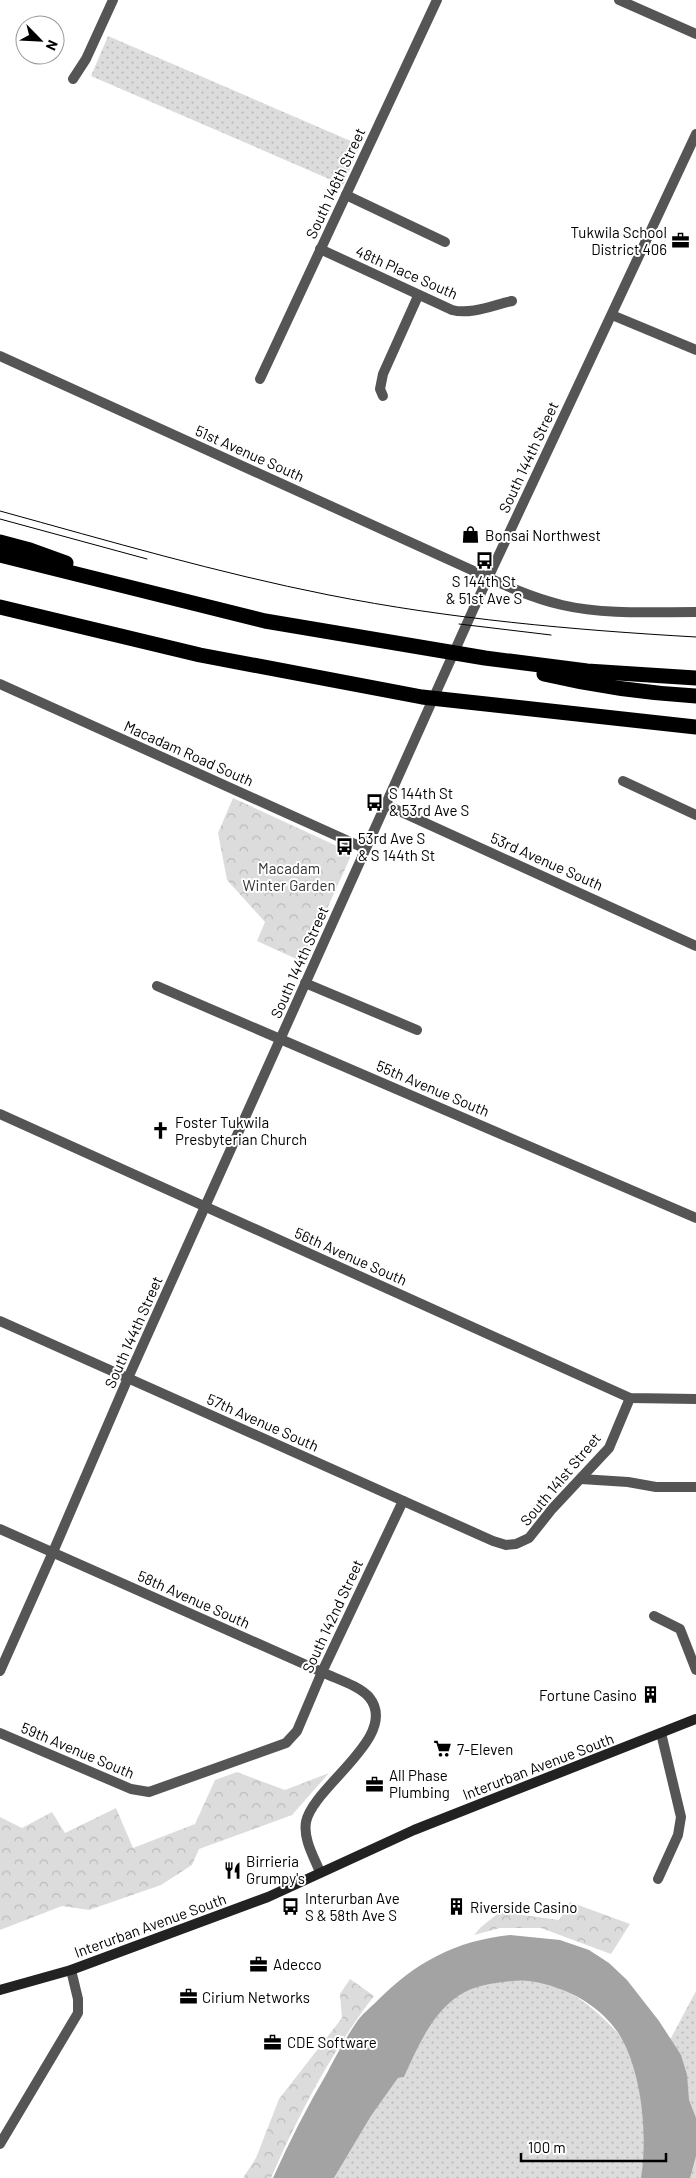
<svg xmlns="http://www.w3.org/2000/svg" width="696" height="2178" viewBox="0 0 696 2178" font-family="Barlow,sans-serif">
<style>
.grass{fill:url(#grass-dots)}
.forest{fill:url(#forest-crowns)}
.water{fill:#a3a3a3}
.lines{fill:none;stroke-linecap:round;stroke-linejoin:round}
.minor{stroke:#555;stroke-width:10}
.tertiary{stroke:#555;stroke-width:10}
.secondary{stroke:#222;stroke-width:10}
.motorway{stroke:#000;stroke-width:15}
.tram{stroke:#000;stroke-width:1}
.labels{text-anchor:middle;dominant-baseline:central;stroke-width:4;stroke-linejoin:round;paint-order:stroke}
.street-label{font-size:15px;fill:#000;stroke:#fff}
.poi-label{font-size:15px;fill:#000;stroke:#fff;text-anchor:start}
.park-label{font-size:15px;fill:#333;stroke:#fff}
</style>
<defs>
<pattern id="grass-dots" width="8" height="8" patternUnits="userSpaceOnUse" patternTransform="scale(1.25)"><rect width="8" height="8" fill="#dcdcdc"/><path d="M2 2h.1M6 6h.1" fill="none" stroke="#bbb" stroke-width="1.8" stroke-linecap="round"/></pattern>
<pattern id="forest-crowns" width="20" height="18" patternUnits="userSpaceOnUse" patternTransform="scale(1.25)"><rect width="20" height="18" fill="#dcdcdc"/><path d="M2 6a3 3 0 1 1 6 0M12 15a3 3 0 1 1 6 0" fill="none" stroke="#bbb"/></pattern>
</defs>
<rect width="100%" height="100%" fill="#fff"/>
<!-- grass -->
<g class="grass">
<polygon points="108,36 360,145 343,185 91,76"/>
<path d="M518,1980C560,1978 592,2005 619,2034L671,2038L696,1991V2178H334L371,2116L398,2078L404,2077C419,2045 435,2002 472,1988C486,1983 503,1982 518,1980Z"/>
</g>
<!-- forest -->
<g class="forest">
<polygon points="233,798 350,852 350,858 303,962 257,941 265,922 227,880 218,833"/>
<polygon points="237,1772 285,1790 329,1773 292,1815 199,1849 192,1865 161,1885 89,1910 62,1906 0,1930 0,1817 22,1828 52,1812 65,1833 116,1808 133,1848 195,1824 215,1780"/>
<polygon points="570,1902 630,1924 611,1954 541,1928 500,1928 474,1935 481,1927 500,1912 559,1920"/>
<path d="M350,1979L374,1996C331,2052 299,2114 271,2178H243L256,2158L279,2099L342,2018L340,1994Z"/>
</g>
<!-- water -->
<path class="water" d="M510,1935L560,1940L589,1950L609,1963L627,1980L659,2021L681,2055L687,2075L689,2100L696,2118V2156L690,2178H641C648,2136 642,2071 619,2034C606,2014 583,1997 560,1989C544,1983 529,1979 512,1981C493,1983 474,1985 458,1996C430,2016 418,2047 404,2077L398,2078L371,2116L334,2178H273C289,2142 307,2107 327,2073C336,2056 345,2039 356,2023C361,2015 370,2008 377,2001C416,1962 455,1941 510,1935Z"/>
<g class="lines">
<!-- minor -->
<g class="minor">
<polyline points="619,0 696,34"/>
<polyline points="73,79 86,59 113,0"/>
<polyline points="346,195 445,242"/>
<path d="M320,249L452,310C471,315 493,305 512,301"/>
<polyline points="612,315 696,350"/>
<polyline points="260,379 437,0"/>
<polyline points="383,396 380,389 383,374 418,296"/>
<polyline points="623,781 696,815"/>
<polyline points="386,805 696,946"/>
<polyline points="305,983 417,1030"/>
<polyline points="157,986 696,1218"/>
<polyline points="0,1114 630,1398 696,1399"/>
<polyline points="0,1321 493,1541 506,1545 516,1544 529,1538 552,1509 609,1448 630,1398"/>
<polyline points="581,1479 628,1482 656,1487 696,1487"/>
<polyline points="654,1616 680,1629 696,1670"/>
<polyline points="0,1671 53,1552"/>
<polyline points="0,1733 131,1789 149,1792 286,1743 297,1731 322,1672 403,1501"/>
<polyline points="658,1879 678,1835 681,1817 661,1733"/>
<polyline points="0,2144 78,2013 78,1999 71,1970"/>
</g>
<!-- tertiary -->
<g class="tertiary">
<path d="M0,356L476,572C504,585 532,598 562,605C605,615 652,612 696,612"/>
<polyline points="0,684 366,849"/>
<path d="M0,1529L322,1672C336,1679 358,1685 369,1697C401,1736 313,1786 306,1822C303,1839 314,1857 320,1872"/>
<polyline points="53,1552 128,1378 473,610 696,134"/>
</g>
<!-- secondary -->
<polyline class="secondary" points="0,1990 71,1970 268,1897 414,1830 696,1719"/>
<!-- motorway -->
<g class="motorway">
<polyline points="0,542 30,550 66,563"/>
<polyline points="0,555 265,621 485,658 587,671 696,678"/>
<polyline points="0,607 200,655 422,697 696,727"/>
<path d="M544,674C595,686 644,693 696,696"/>
</g>
<!-- tram -->
<g class="tram">
<path d="M0,511C109,541 218,573 329,595C450,619 573,630 696,637"/>
<polyline points="0,519 147,559"/>
<polyline points="459,624 551,635"/>
</g>
</g>
<!-- icons -->
<defs>
<symbol id="office-bare" viewBox="-9 -9 18 18"><path d="M-6-3h4V-5.5h4V-3h4V5H-6ZM-1-4.5V-3h2v-1.5ZM-6 0V1H6V0Z" fill="#000" stroke="#fff" stroke-width="2.5" paint-order="stroke"/></symbol>
<symbol id="shop-bare" viewBox="-9 -9 18 18"><path d="M-5-2.5h2.3a2.7 3.5 0 0 1 5.4 0H5L5.5 6h-11ZM-1.5-2.5h3a1.5 2.3 0 0 0-3 0Z" fill="#000" stroke="#fff" stroke-width="2.5" paint-order="stroke"/></symbol>
<symbol id="bus-bare" viewBox="-9 -9 18 18"><path d="M-5-6H5V4H4V6H2V4H-2V6H-4V4H-5ZM-3.5-4V0h7V-4ZM-3.5 1.2v1.5H-2V1.2ZM2 1.2v1.5H3.5V1.2Z" fill="#000" stroke="#fff" stroke-width="2.5" paint-order="stroke"/></symbol>
<symbol id="church-bare" viewBox="-9 -9 18 18"><path d="M-1.2-6h2.4v3.5h3.3v2.4h-3.3V6h-2.4V-.1h-3.3v-2.4h3.3Z" fill="#000" stroke="#fff" stroke-width="2.5" paint-order="stroke"/></symbol>
<symbol id="building-bare" viewBox="-9 -9 18 18"><path d="M-4-6H4V6H1V3H-1V6H-4ZM-2.5-4.3h1.7v1.8h-1.7ZM.8-4.3h1.7v1.8H.8ZM-2.5-1h1.7V.8h-1.7ZM.8-1h1.7V.8H.8Z" fill="#000" stroke="#fff" stroke-width="2.5" paint-order="stroke"/></symbol>
<symbol id="supermarket-bare" viewBox="-9 -9 18 18"><path d="M-6-5.5h2.5l.6 2H6L4.5 2H-2.5L-4.4-4H-6ZM-1.5 3.2a1.3 1.3 0 1 0 .1 0ZM3 3.2a1.3 1.3 0 1 0 .1 0Z" fill="#000" stroke="#fff" stroke-width="2.5" paint-order="stroke"/></symbol>
<symbol id="restaurant-bare" viewBox="-9 -9 18 18"><path d="M-5-6h1v4h1v-4h1v4h1v-4h1v5L-1.5 .5V6h-2V.5L-5-1ZM5-6V6H3V1.5H1.5Q1.5-4 5-6Z" fill="#000" stroke="#fff" stroke-width="2.5" paint-order="stroke"/></symbol>
</defs>
<g fill-rule="evenodd">
<use href="#office-bare" x="668" y="228" width="25" height="25"/>
<use href="#shop-bare" x="458" y="522" width="25" height="25"/>
<use href="#bus-bare" x="472" y="548" width="25" height="25"/>
<use href="#bus-bare" x="362" y="790" width="25" height="25"/>
<use href="#bus-bare" x="332" y="834" width="25" height="25"/>
<use href="#church-bare" x="148" y="1118" width="25" height="25"/>
<use href="#building-bare" x="638" y="1682" width="25" height="25"/>
<use href="#supermarket-bare" x="430" y="1736" width="25" height="25"/>
<use href="#office-bare" x="362" y="1772" width="25" height="25"/>
<use href="#restaurant-bare" x="220" y="1858" width="25" height="25"/>
<use href="#bus-bare" x="278" y="1894" width="25" height="25"/>
<use href="#building-bare" x="444" y="1894" width="25" height="25"/>
<use href="#office-bare" x="246" y="1952" width="25" height="25"/>
<use href="#office-bare" x="176" y="1984" width="25" height="25"/>
<use href="#office-bare" x="260" y="2030" width="25" height="25"/>
</g>
<g class="labels">
<!-- street labels -->
<g class="street-label">
<text transform="translate(335 183) rotate(-65)">South 146th Street</text>
<text transform="translate(407 272) rotate(24)">48th Place South</text>
<text transform="translate(250 453) rotate(24)">51st Avenue South</text>
<text transform="translate(528 457) rotate(-65)">South 144th Street</text>
<text transform="translate(189 753) rotate(24)">Macadam Road South</text>
<text transform="translate(547 861) rotate(24)">53rd Avenue South</text>
<text transform="translate(299 962) rotate(-66)">South 144th Street</text>
<text transform="translate(433 1088) rotate(23)">55th Avenue South</text>
<text transform="translate(351 1256) rotate(24)">56th Avenue South</text>
<text transform="translate(133 1332) rotate(-66)">South 144th Street</text>
<text transform="translate(263 1422) rotate(24)">57th Avenue South</text>
<text transform="translate(560 1479) rotate(-50)">South 141st Street</text>
<text transform="translate(194 1599) rotate(24)">58th Avenue South</text>
<text transform="translate(332 1616) rotate(-65)">South 142nd Street</text>
<text transform="translate(78 1750) rotate(23)">59th Avenue South</text>
<text transform="translate(538 1766) rotate(-21)">Interurban Avenue South</text>
<text transform="translate(150 1925) rotate(-20)">Interurban Avenue South</text>
</g>
<!-- poi labels -->
<g class="poi-label">
<text x="667" y="232" text-anchor="end">Tukwila School<tspan x="667" dy="17">District 406</tspan></text>
<text x="485" y="535">Bonsai Northwest</text>
<text x="484" y="581" text-anchor="middle">S 144th St<tspan x="484" dy="17">&amp; 51st Ave S</tspan></text>
<text x="389" y="793">S 144th St<tspan x="389" dy="17">&amp; 53rd Ave S</tspan></text>
<text x="358" y="838">53rd Ave S<tspan x="358" dy="17">&amp; S 144th St</tspan></text>
<text x="175" y="1122">Foster Tukwila<tspan x="175" dy="17">Presbyterian Church</tspan></text>
<text x="637" y="1695" text-anchor="end">Fortune Casino</text>
<text x="457" y="1749">7-Eleven</text>
<text x="389" y="1775">All Phase<tspan x="389" dy="17">Plumbing</tspan></text>
<text x="246" y="1861">Birrieria<tspan x="246" dy="17">Grumpy's</tspan></text>
<text x="305" y="1898">Interurban Ave<tspan x="305" dy="17">S &amp; 58th Ave S</tspan></text>
<text x="470" y="1907">Riverside Casino</text>
<text x="273" y="1964">Adecco</text>
<text x="202" y="1997">Cirium Networks</text>
<text x="287" y="2042">CDE Software</text>
</g>
<!-- park labels -->
<g class="park-label">
<text x="289" y="868">Macadam<tspan x="289" dy="17">Winter Garden</tspan></text>
</g>
</g>
<!-- north arrow -->
<g transform="translate(40 40) rotate(114)"><circle r="24" fill="#ffffff" stroke="#999999"/>
<path d="M0-4L9 19L0 12L-9 19Z" fill="#000000"/>
<text y="-8" font-size="14" font-weight="bold" text-anchor="middle" fill="#000000">N</text>
</g>
<!-- scale -->
<path d="M521 2153v8h145v-8" fill="none" stroke="#000000" stroke-width="2.5"/>
<text x="528" y="2153" font-size="15" fill="#000000" stroke="#ffffff" stroke-width="4" paint-order="stroke">100 m</text>
</svg>
